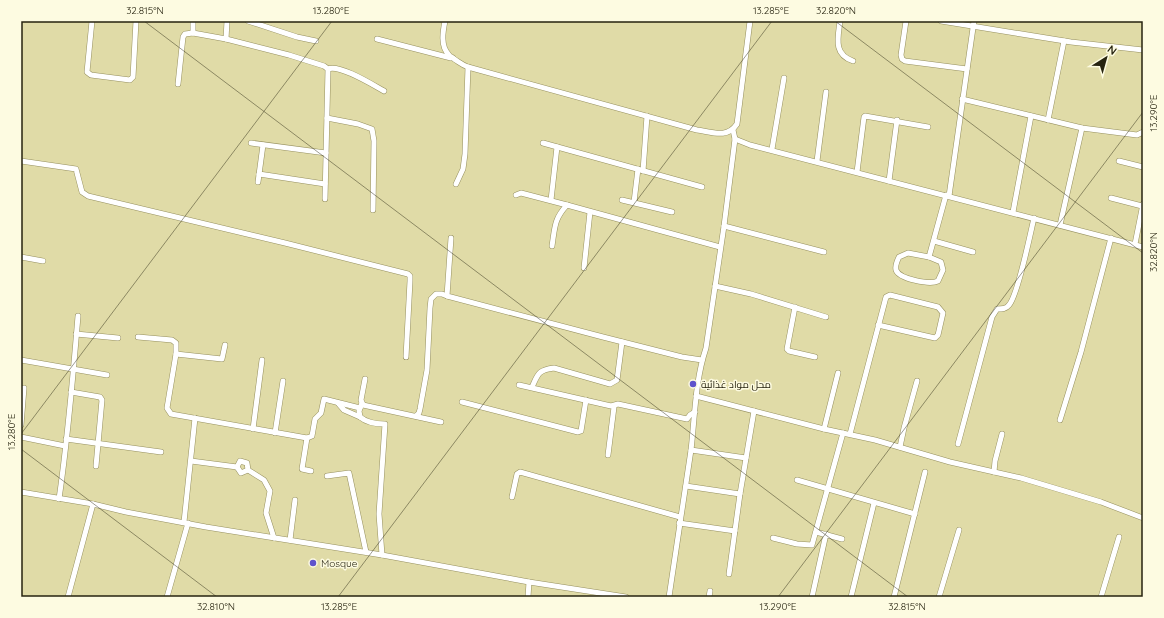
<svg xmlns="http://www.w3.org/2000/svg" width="1164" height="618" viewBox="0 0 1164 618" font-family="Quicksand,Cairo,sans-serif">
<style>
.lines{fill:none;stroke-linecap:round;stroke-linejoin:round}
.minor-casing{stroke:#96905f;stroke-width:6}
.minor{stroke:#fff;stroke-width:5}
.ticks{fill:none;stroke:#26230f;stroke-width:1;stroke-opacity:0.45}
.poi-dot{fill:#5f53cc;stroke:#fdfbe1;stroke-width:1.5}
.labels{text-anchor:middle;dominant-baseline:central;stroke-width:3;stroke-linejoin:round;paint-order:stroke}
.poi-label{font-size:10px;fill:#26230f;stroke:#fdfbe1;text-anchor:start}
.neatline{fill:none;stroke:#26230f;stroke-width:1.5}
.ticks-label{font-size:10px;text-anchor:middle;fill:#26230f}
</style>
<rect width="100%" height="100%" fill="#e0dba7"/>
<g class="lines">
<defs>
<g id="minor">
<polyline points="92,21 87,72 91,75 130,80 133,77 136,21"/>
<polyline points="193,21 193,33"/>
<polyline points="248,21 297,37 316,41"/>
<path d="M445,21C443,31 440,46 449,55C450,57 453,57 454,59C459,62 462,65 468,67L697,130C712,132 727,139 737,124L750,21"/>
<path d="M840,21C838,38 833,54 853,61"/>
<polyline points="906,21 901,55 902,59 905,61 967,69"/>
<polyline points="941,21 1071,42 1143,50"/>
<polyline points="226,39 289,55 324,66 328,69 325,199"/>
<polyline points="377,39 451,58"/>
<path d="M328,69C340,64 373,85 384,91"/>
<polyline points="178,84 183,37 185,34 193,33 226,39 227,21"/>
<polyline points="962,99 1082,128 1137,135 1143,132"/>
<polyline points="327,118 358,124 372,129 374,141 373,210"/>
<polyline points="1048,120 1064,41"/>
<polyline points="735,139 750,145 1143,247"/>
<polyline points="251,143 326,153"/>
<polyline points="543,143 702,187"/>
<polyline points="772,149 784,78"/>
<polyline points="21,161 76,169 82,192 88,196 285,243 408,274 410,276 410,281 406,357"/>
<polyline points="817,161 826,92"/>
<polyline points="1119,161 1143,167"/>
<polyline points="643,171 647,116"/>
<polyline points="857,172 864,117 865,116 928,127"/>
<polyline points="259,174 325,184"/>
<polyline points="889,181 897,120"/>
<polyline points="258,182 263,145"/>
<polyline points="456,184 463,169 465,154 468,67"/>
<polyline points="516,195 521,193 567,205"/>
<polyline points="949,196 974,21"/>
<polyline points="1111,198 1142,206"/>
<polyline points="551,200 557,147"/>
<polyline points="622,200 672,212"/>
<polyline points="634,202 638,169"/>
<polyline points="1013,212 1031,116"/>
<polyline points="1060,225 1082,128"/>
<polyline points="724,226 824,252"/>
<polyline points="451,238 447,296 603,337 682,357 702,360"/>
<polyline points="934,241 973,252"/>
<polyline points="1135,244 1143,204"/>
<path d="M552,246C555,227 554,219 567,205L720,247"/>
<path d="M908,253L929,257L941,262L943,270L938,281C930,285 899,279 896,270C895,266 897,261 899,257Z"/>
<polyline points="21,257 43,261"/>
<polyline points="929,257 946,195"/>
<polyline points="584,268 590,212"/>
<polyline points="715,286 751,294 826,317"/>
<polyline points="795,307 787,349 789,351 815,357"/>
<polyline points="76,334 118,338"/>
<polyline points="138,337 172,340 176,343 176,354 167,408 171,414 307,438 312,436 315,419 321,413 324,399 360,408"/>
<polyline points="176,354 222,359 225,345"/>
<polyline points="21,360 107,375"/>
<polyline points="365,379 361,400 363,405 441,422"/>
<polyline points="519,385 611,406 618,404 687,419 690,415 695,412"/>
<path d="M532,387C538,374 538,370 554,368L610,384L617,380L622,342"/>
<polyline points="71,392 100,397 102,400 96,466"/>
<polyline points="696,396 824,429 875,440 950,462 1021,478 1101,502 1143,518"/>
<polyline points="462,402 578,432 581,431 586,400"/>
<polyline points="338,403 344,410 360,417"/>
<path d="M362,403L359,411L360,417C367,423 375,424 385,424L379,514L382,555"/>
<polyline points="416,416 419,413 420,409 427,370 430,308 431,299 436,294 442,294 447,296"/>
<polyline points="1060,420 1081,352 1111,238"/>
<polyline points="21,425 24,388"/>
<polyline points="253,429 262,360"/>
<polyline points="824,429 838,373"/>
<polyline points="275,433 283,381"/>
<polyline points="850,434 886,297 890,295 938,307 943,313 938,335 935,338 878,325"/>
<polyline points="21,437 65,446"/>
<polyline points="307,438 302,469 311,471"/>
<polyline points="66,439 161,452"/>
<path d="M958,444L992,317L997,309C1002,309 1006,309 1009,305C1018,295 1030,235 1034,218"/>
<polyline points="900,447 904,428 917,381"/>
<polyline points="691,450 746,458"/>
<polyline points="608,455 614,407"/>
<polyline points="191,461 237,467"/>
<polygon points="240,461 247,463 248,470 241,473 237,467"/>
<polyline points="248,470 264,480 270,491 266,513 274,538"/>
<polyline points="994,472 995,461 1002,434"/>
<polyline points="327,476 349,473 366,552"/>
<polyline points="797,480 915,514"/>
<polyline points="686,486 740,494"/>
<polyline points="21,492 93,504 126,512 206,527 382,555 529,582 626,597"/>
<polyline points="512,497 517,474 520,472 680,517"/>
<path d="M59,499C68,438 73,377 78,316"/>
<polyline points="184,522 195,418"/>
<polyline points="679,523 735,531"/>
<polyline points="816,532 842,539"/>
<polyline points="773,538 797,544 812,545 843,433"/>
<polyline points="290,540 295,500"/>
<polyline points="729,574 740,494 754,411"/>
<polyline points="68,597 93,504"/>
<polyline points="167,597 188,523"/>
<polyline points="528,597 529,582"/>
<path d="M669,597C676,548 684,499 691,450C695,416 695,381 706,348L724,226L735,139L733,130"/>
<polyline points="709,597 710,591"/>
<polyline points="812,597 826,534"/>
<polyline points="851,597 874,503"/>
<polyline points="894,597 925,472"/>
<polyline points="939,597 959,530"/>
<polyline points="1101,597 1119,537"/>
</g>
</defs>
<!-- minor casing -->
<use href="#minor" class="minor-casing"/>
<!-- minor -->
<use href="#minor" class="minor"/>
</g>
<!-- ticks -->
<path class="ticks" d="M144,21L908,597M835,21L1143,253M21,434L332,21M21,449L217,597M338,597L772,21M778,597L1143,112"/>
<!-- markers -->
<g class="poi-dot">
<circle cx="693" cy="384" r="4"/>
<circle cx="313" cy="563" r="4"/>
</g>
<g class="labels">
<!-- poi labels -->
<g class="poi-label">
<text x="701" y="384">محل مواد غذائية</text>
<text x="321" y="563">Mosque</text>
</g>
</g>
<!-- border -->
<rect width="1164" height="618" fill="none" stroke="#fdfbe1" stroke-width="44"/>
<!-- north arrow -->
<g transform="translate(1106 58) rotate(37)" stroke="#fdfbe1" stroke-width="3" paint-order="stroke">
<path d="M0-3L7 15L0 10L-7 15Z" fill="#26230f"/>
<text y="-6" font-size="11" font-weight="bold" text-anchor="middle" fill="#26230f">N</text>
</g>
<rect x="22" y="22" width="1120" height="574" class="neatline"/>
<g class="ticks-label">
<text x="145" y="14">32.815°N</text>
<text x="331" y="14">13.280°E</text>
<text x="771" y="14">13.285°E</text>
<text x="836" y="14">32.820°N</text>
<text transform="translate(1153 113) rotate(-90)" y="4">13.290°E</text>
<text transform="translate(1153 252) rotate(-90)" y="4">32.820°N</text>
<text transform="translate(11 432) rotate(-90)" y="4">13.280°E</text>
<text x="216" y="610">32.810°N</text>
<text x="339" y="610">13.285°E</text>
<text x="778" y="610">13.290°E</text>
<text x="907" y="610">32.815°N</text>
</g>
</svg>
